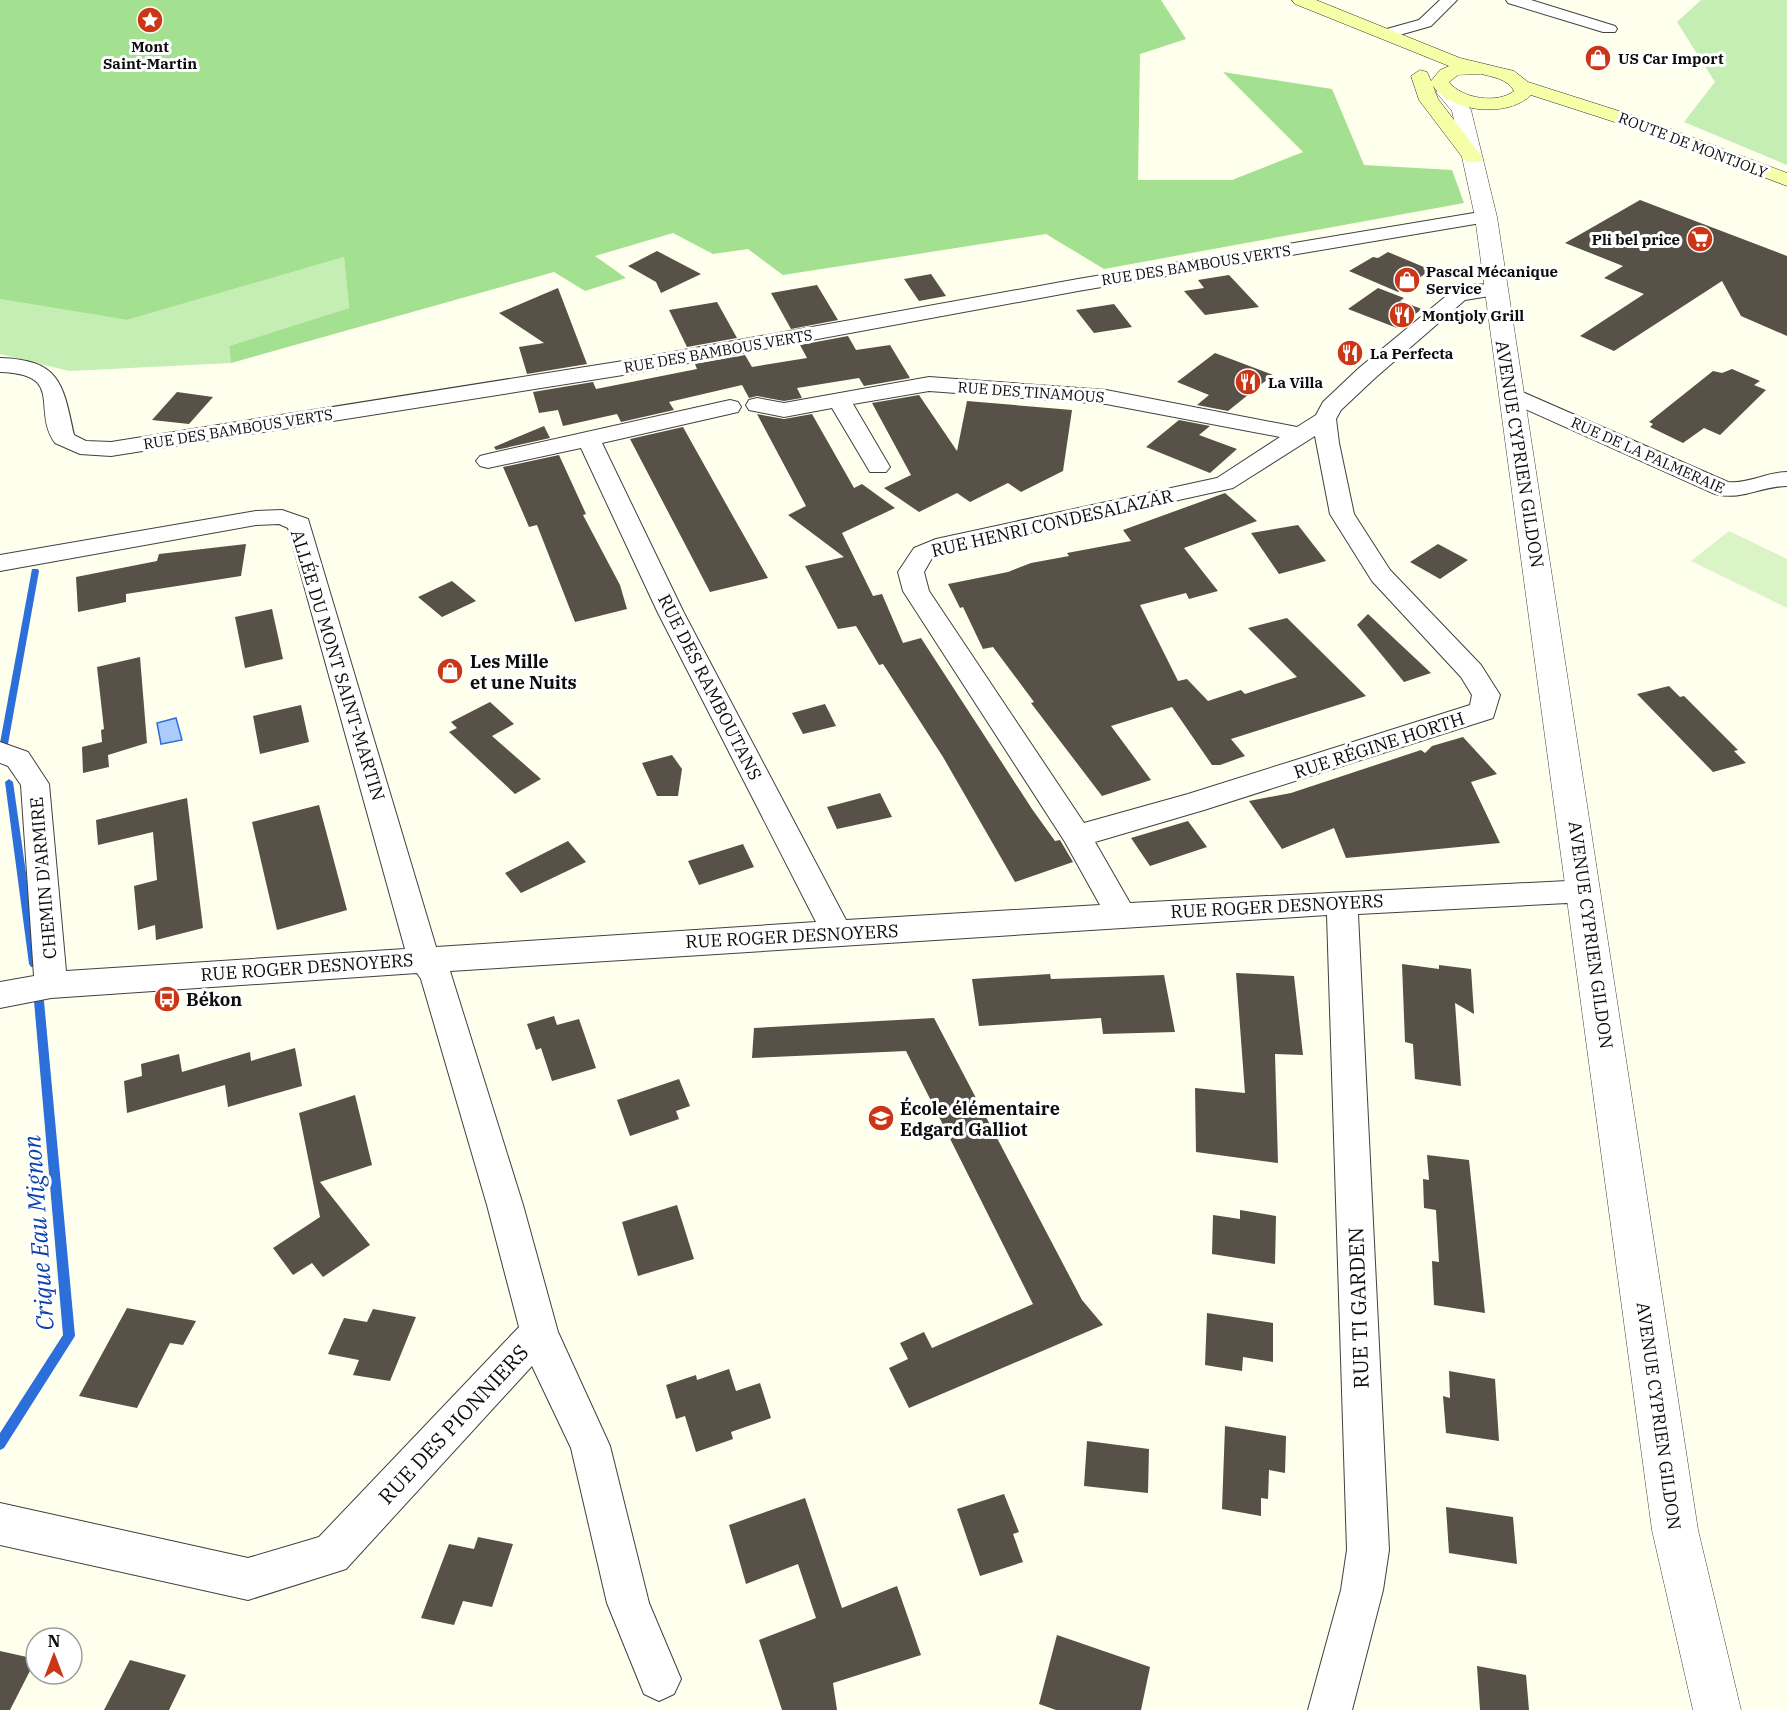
<svg xmlns="http://www.w3.org/2000/svg" width="1787" height="1710" viewBox="0 0 1787 1710" font-family="'IBM Plex Serif',serif">
<style>
.green{fill:#c4eeb3}
.forest{fill:#a3e090}
.pitch{fill:#daf4c6}
.water{fill:#accdfc;stroke:#2c6fdb;stroke-width:1.5}
.lines{fill:none;stroke-linecap:round;stroke-linejoin:round}
.stream{fill:#2c6fdb;fill-rule:evenodd}
.building{fill:#575148}
.minor-casing{stroke:#404040;stroke-width:2}
.tertiary-casing{stroke:#404040;stroke-width:1}
.secondary-casing{stroke:#2f2f2f;stroke-width:1}
.minor{fill:#fff;fill-rule:evenodd}
.tertiary{fill:#fff;fill-rule:evenodd}
.secondary{fill:#f6ffa8;fill-rule:evenodd}
.labels{text-anchor:middle;dominant-baseline:central;stroke-width:6;stroke-linejoin:round;paint-order:stroke}
.far-poi-label{font-size:15px;font-weight:bold;fill:#0d0d0d;stroke:#fff;text-anchor:start}
.far-street-label{font-size:15px;fill:#0d0d0d;stroke:#fff}
.street-label{font-size:18px;fill:#0d0d0d;stroke:#fff}
.poi-label{font-size:18px;font-weight:bold;fill:#0d0d0d;stroke:#fff;text-anchor:start}
.near-street-label{font-size:21px;fill:#0d0d0d;stroke:#fff}
.near-water-label{font-size:24px;font-style:italic;fill:#0a42ab;stroke:#fff}
</style>
<rect width="100%" height="100%" fill="#ffffed"/>
<!-- green -->
<g class="green">
<polygon points="1701,0 1787,0 1787,165 1684,122 1715,82 1677,22"/>
<polygon points="344,257 349,308 229,346 231,363 69,371 0,354 0,299 127,320"/>
</g>
<!-- forest -->
<polygon class="forest" points="0,0 1161,0 1186,39 1140,54 1138,180 1232,180 1303,152 1223,72 1332,89 1364,165 1452,170 1464,203 1104,269 1046,234 783,275 748,249 713,254 673,233 595,256 626,278 585,291 554,272 231,363 229,346 349,308 344,257 127,320 0,299"/>
<!-- pitch -->
<polygon class="pitch" points="1729,531 1787,559 1787,608 1691,561"/>
<!-- water -->
<polygon class="water" points="176,718 182,740 161,744 157,723"/>
<g class="lines">
<!-- stream -->
<g class="stream">
<polygon points="32,569 38,569 39,571 8,744 4,747 1,746 0,743"/>
<polygon points="9,779 13,782 39,964 37,967 31,967 29,964 5,782"/>
<polygon points="39,997 42,998 44,1001 75,1336 4,1448 0,1450 0,1433 63,1335 34,1001 36,998"/>
</g>
</g>
<!-- building -->
<g class="building">
<polygon points="1640,200 1787,256 1787,336 1741,316 1722,281 1614,351 1580,336 1644,294 1604,278 1623,266 1565,243"/>
<polygon points="657,251 701,274 661,293 656,282 628,266"/>
<polygon points="1388,252 1431,270 1398,292 1349,271 1373,257 1378,258"/>
<polygon points="931,274 946,296 919,301 904,279"/>
<polygon points="1229,275 1259,307 1205,315 1184,291 1204,288 1198,280"/>
<polygon points="817,285 838,320 791,329 771,293"/>
<polygon points="558,288 587,364 527,374 519,347 544,343 499,313"/>
<polygon points="1378,288 1404,298 1400,301 1422,309 1397,328 1348,309"/>
<polygon points="717,302 737,338 687,347 669,310"/>
<polygon points="1114,304 1132,327 1094,333 1076,310"/>
<polygon points="848,336 856,350 890,345 910,378 864,386 859,378 797,388 802,398 784,401 757,396 749,398 742,385 669,402 674,410 621,422 617,414 563,426 558,410 539,413 533,392 593,382 596,389 697,369 695,364 745,355 752,367 807,358 800,345"/>
<polygon points="1215,353 1273,375 1228,411 1197,405 1209,395 1177,382"/>
<polygon points="1732,369 1760,381 1754,385 1766,390 1720,435 1704,428 1683,443 1650,427 1653,424 1649,422 1713,371 1722,373"/>
<polygon points="177,392 213,397 189,424 152,420"/>
<polygon points="919,395 957,451 967,401 1072,410 1063,471 1021,492 1008,483 970,502 957,493 919,512 884,488 911,475 872,403"/>
<polygon points="757,414 784,419 812,414 854,488 862,484 895,508 842,533 873,596 882,594 903,643 921,638 1032,809 1055,841 1060,840 1073,862 1015,882 943,757 883,664 879,665 856,626 838,629 805,566 844,557 788,515 806,506"/>
<polygon points="1179,420 1210,426 1199,435 1237,449 1210,473 1146,447"/>
<polygon points="544,426 550,438 496,450 494,447"/>
<polygon points="683,427 730,511 768,578 710,592 630,439"/>
<polygon points="559,455 586,514 583,515 620,585 627,609 575,622 537,525 529,527 503,467"/>
<polygon points="1225,493 1257,521 1184,548 1218,591 1189,599 1186,593 1140,605 1178,681 1187,679 1208,701 1241,690 1245,694 1297,677 1248,628 1287,618 1366,696 1231,739 1245,756 1220,765 1212,765 1172,707 1111,726 1151,780 1102,796 1031,703 1034,702 993,647 983,649 963,607 960,608 948,584 1008,572 1031,563 1069,556 1067,553 1131,541 1123,530"/>
<polygon points="1298,525 1326,561 1279,574 1251,533"/>
<polygon points="246,544 241,576 126,594 126,602 78,612 76,577 157,561 159,554"/>
<polygon points="1438,544 1468,560 1440,579 1410,562"/>
<polygon points="452,581 476,601 442,617 418,597"/>
<polygon points="272,609 283,659 245,668 235,617"/>
<polygon points="1368,614 1431,673 1404,682 1357,625"/>
<polygon points="140,657 147,743 108,755 109,767 83,773 82,747 102,742 101,730 104,729 97,667"/>
<polygon points="1669,686 1680,697 1684,696 1738,750 1734,751 1746,763 1713,772 1637,694"/>
<polygon points="490,702 514,724 492,736 541,779 515,794 449,732 457,728 451,722"/>
<polygon points="825,704 836,726 803,734 792,713"/>
<polygon points="301,705 309,742 260,754 253,716"/>
<polygon points="1463,737 1497,774 1471,782 1500,843 1346,858 1334,828 1282,849 1249,801 1291,793 1421,750 1425,753 1432,746"/>
<polygon points="672,755 682,769 678,796 657,796 642,763"/>
<polygon points="880,793 892,817 837,829 827,807"/>
<polygon points="187,798 203,928 156,940 155,925 138,930 134,886 157,880 153,832 98,845 96,820"/>
<polygon points="319,805 347,910 277,930 252,822"/>
<polygon points="1188,821 1207,847 1150,866 1131,838"/>
<polygon points="568,841 586,862 521,893 505,873"/>
<polygon points="743,844 754,867 699,885 688,861"/>
<polygon points="1402,964 1439,969 1439,965 1471,969 1474,1014 1455,1003 1461,1086 1415,1079 1413,1044 1405,1042"/>
<polygon points="1236,973 1294,976 1303,1055 1275,1054 1278,1163 1196,1152 1195,1088 1245,1093"/>
<polygon points="1050,974 1051,979 1164,975 1175,1032 1103,1034 1101,1018 979,1026 972,979"/>
<polygon points="554,1016 557,1025 579,1019 596,1068 552,1081 541,1048 536,1050 527,1024"/>
<polygon points="934,1018 1082,1300 1103,1325 909,1408 889,1368 908,1359 900,1343 924,1332 932,1348 1033,1304 906,1051 752,1058 754,1028"/>
<polygon points="295,1048 302,1086 228,1107 225,1085 127,1113 124,1081 142,1076 141,1064 179,1054 182,1072 250,1052 251,1061"/>
<polygon points="679,1079 690,1106 676,1111 679,1119 630,1136 617,1100"/>
<polygon points="355,1095 372,1165 320,1182 370,1245 323,1277 312,1263 293,1275 273,1248 320,1217 299,1113"/>
<polygon points="1427,1155 1469,1160 1485,1313 1434,1305 1432,1261 1439,1262 1436,1210 1424,1208 1423,1179 1429,1180"/>
<polygon points="677,1205 694,1259 638,1276 622,1222"/>
<polygon points="1240,1210 1276,1216 1275,1264 1212,1254 1213,1215 1240,1219"/>
<polygon points="127,1308 196,1321 183,1345 170,1343 137,1408 79,1396"/>
<polygon points="373,1309 416,1317 390,1381 353,1375 359,1360 328,1354 344,1318 367,1322"/>
<polygon points="1207,1313 1273,1323 1273,1362 1243,1357 1242,1371 1205,1365"/>
<polygon points="729,1369 736,1391 760,1383 771,1418 731,1432 733,1439 696,1452 685,1416 676,1419 666,1385 696,1375 697,1380"/>
<polygon points="1449,1371 1495,1379 1499,1441 1446,1433 1443,1396 1450,1398"/>
<polygon points="1225,1426 1286,1436 1285,1473 1269,1470 1268,1499 1261,1498 1261,1516 1222,1509"/>
<polygon points="1087,1441 1149,1449 1148,1493 1084,1486"/>
<polygon points="1004,1494 1019,1532 1013,1534 1023,1562 980,1576 957,1509"/>
<polygon points="805,1498 842,1608 897,1586 921,1655 833,1683 837,1710 782,1710 759,1640 816,1618 798,1564 746,1584 729,1525"/>
<polygon points="1446,1507 1513,1517 1517,1564 1449,1553"/>
<polygon points="478,1537 513,1544 492,1607 463,1601 454,1625 421,1618 449,1544 474,1549"/>
<polygon points="1057,1635 1150,1667 1141,1710 1056,1710 1039,1704"/>
<polygon points="0,1651 36,1659 10,1710 0,1710"/>
<polygon points="130,1660 186,1675 169,1710 104,1710"/>
<polygon points="1477,1666 1526,1675 1529,1710 1480,1710"/>
</g>
<g class="lines">
<defs>
<g id="minor">
<polygon points="1440,0 1457,0 1431,26 1389,38 1381,33 1383,30 1419,20"/>
<polygon points="1506,0 1531,0 1615,26 1617,29 1615,32 1603,32 1508,3"/>
<path d="M1486,211L1496,217L1493,221L1078,291L623,375L111,456L80,454L55,443C31,409 66,374 0,372V358C60,360 63,383 74,435L86,441L111,442L623,361L1078,279Z"/>
<path d="M1477,284L1502,286L1505,290L1502,294L1465,300L1375,378L1341,410L1336,419L1339,443L1354,514L1390,570L1481,665L1500,695L1493,718L1204,810L1095,842L1130,903L1567,881L1596,886L1600,894L1596,902L1585,905L1567,903L1358,914L1389,1550L1383,1590L1352,1710H1308L1341,1590L1347,1550L1327,915L450,971L523,1205L558,1332L610,1446L649,1603L681,1679L674,1694L659,1701L644,1694L607,1603L571,1448L532,1366L346,1569L248,1600L0,1545V1503L248,1558L319,1537L519,1327L487,1205L421,979L417,973L51,998L0,1008V982L34,976L21,785L8,766L0,763V742L28,752L49,784L66,971L405,949L288,528L279,524L256,525L0,571V555L256,511L282,510L308,519L436,947L816,922L658,613L581,448L488,468L480,466L476,461L480,456L488,454L730,400L738,402L741,407L738,412L602,443L684,613L846,920L1100,905L1065,842L903,591L898,572L914,548L936,539L1217,478L1280,437L1106,404L929,391L853,404L890,467L886,472H870L832,408L784,417L749,410L746,405L749,400L757,398L784,403L929,377L1106,390L1297,427L1316,415L1323,402L1359,368L1451,292ZM1315,436L1330,514L1372,581L1461,677L1472,695L1470,705L1188,794L1084,823L929,591L924,572L932,558L952,550L1233,488Z"/>
<path d="M1511,387L1728,482C1748,484 1767,472 1787,472V486C1761,486 1742,501 1715,494L1503,399L1500,394L1503,389Z"/>
</g>
<polygon id="tertiary" points="1446,86 1453,88 1471,110 1497,217 1698,1530 1741,1710 1693,1710 1652,1530 1475,217 1452,111 1436,92"/>
<path id="secondary" d="M1292,0H1316L1460,58L1514,71L1528,82L1644,119L1787,173V186L1630,127L1531,95C1508,118 1452,113 1433,86L1438,99L1483,158L1480,162H1466L1419,100L1411,76L1420,70L1427,72L1431,81L1440,70L1449,66L1295,4ZM1481,74C1493,77 1508,79 1514,91C1498,104 1462,99 1449,82L1458,75Z"/>
</defs>
<!-- minor casing -->
<use href="#minor" class="minor-casing"/>
<!-- tertiary casing -->
<use href="#tertiary" class="tertiary-casing"/>
<!-- secondary casing -->
<use href="#secondary" class="secondary-casing"/>
<!-- minor -->
<use href="#minor" class="minor"/>
<!-- tertiary -->
<use href="#tertiary" class="tertiary"/>
<!-- secondary -->
<use href="#secondary" class="secondary"/>
</g>
<!-- icons -->
<defs>
<symbol id="sight-disc" viewBox="-11 -11 22 22"><circle r="9.5" fill="#cb3617" stroke="#fff"/><path d="M0-6L1.8-2.2L6-1.7L2.9 1.2L3.7 5.4L0 3.3L-3.7 5.4L-2.9 1.2L-6-1.7L-1.8-2.2Z" fill="#fff"/></symbol>
<symbol id="shop-disc" viewBox="-11 -11 22 22"><circle r="9.5" fill="#cb3617" stroke="#fff"/><path d="M-5-2.5h2.3a2.7 3.5 0 0 1 5.4 0H5L5.5 6h-11ZM-1.5-2.5h3a1.5 2.3 0 0 0-3 0Z" fill="#fff"/></symbol>
<symbol id="supermarket-disc" viewBox="-11 -11 22 22"><circle r="9.5" fill="#cb3617" stroke="#fff"/><path d="M-6-5.5h2.5l.6 2H6L4.5 2H-2.5L-4.4-4H-6ZM-1.5 3.2a1.3 1.3 0 1 0 .1 0ZM3 3.2a1.3 1.3 0 1 0 .1 0Z" fill="#fff"/></symbol>
<symbol id="restaurant-disc" viewBox="-11 -11 22 22"><circle r="9.5" fill="#cb3617" stroke="#fff"/><path d="M-5-6h1v4h1v-4h1v4h1v-4h1v5L-1.5 .5V6h-2V.5L-5-1ZM5-6V6H3V1.5H1.5Q1.5-4 5-6Z" fill="#fff"/></symbol>
<symbol id="bus-disc" viewBox="-11 -11 22 22"><circle r="9.5" fill="#cb3617" stroke="#fff"/><path d="M-5-6H5V4H4V6H2V4H-2V6H-4V4H-5ZM-3.5-4V0h7V-4ZM-3.5 1.2v1.5H-2V1.2ZM2 1.2v1.5H3.5V1.2Z" fill="#fff"/></symbol>
<symbol id="school-disc" viewBox="-11 -11 22 22"><circle r="9.5" fill="#cb3617" stroke="#fff"/><path d="M0-5L7-2L0 1L-7-2ZM-4 1L0 2.5L4 1V4Q0 6-4 4Z" fill="#fff"/></symbol>
</defs>
<g fill-rule="evenodd">
<use href="#sight-disc" x="135" y="5" width="30" height="30"/>
<use href="#shop-disc" x="1583" y="43" width="30" height="30"/>
<use href="#supermarket-disc" x="1685" y="224" width="30" height="30"/>
<use href="#shop-disc" x="1392" y="265" width="30" height="30"/>
<use href="#restaurant-disc" x="1387" y="300" width="30" height="30"/>
<use href="#restaurant-disc" x="1335" y="338" width="30" height="30"/>
<use href="#restaurant-disc" x="1233" y="367" width="30" height="30"/>
<use href="#shop-disc" x="435" y="656" width="30" height="30"/>
<use href="#bus-disc" x="152" y="984" width="30" height="30"/>
<use href="#school-disc" x="866" y="1103" width="30" height="30"/>
</g>
<g class="labels">
<!-- far-poi labels -->
<g class="far-poi-label">
<text x="150" y="46" text-anchor="middle">Mont<tspan x="150" dy="17">Saint-Martin</tspan></text>
<text x="1618" y="58">US Car Import</text>
<text x="1680" y="239" text-anchor="end">Pli bel price</text>
<text x="1426" y="271">Pascal Mécanique<tspan x="1426" dy="17">Service</tspan></text>
<text x="1422" y="315">Montjoly Grill</text>
<text x="1370" y="353">La Perfecta</text>
<text x="1268" y="382">La Villa</text>
</g>
<!-- far-street labels -->
<g class="far-street-label">
<text transform="translate(1693 145) rotate(21)">ROUTE DE MONTJOLY</text>
<text transform="translate(1196 265) rotate(-9)">RUE DES BAMBOUS VERTS</text>
<text transform="translate(718 351) rotate(-10)">RUE DES BAMBOUS VERTS</text>
<text transform="translate(1031 392) rotate(4)">RUE DES TINAMOUS</text>
<text transform="translate(238 429) rotate(-9)">RUE DES BAMBOUS VERTS</text>
<text transform="translate(1648 455) rotate(24)">RUE DE LA PALMERAIE</text>
</g>
<!-- street labels -->
<g class="street-label">
<text transform="translate(1520 454) rotate(81)">AVENUE CYPRIEN GILDON</text>
<text transform="translate(1052 523) rotate(-13)">RUE HENRI CONDESALAZAR</text>
<text transform="translate(338 665) rotate(73)">ALLÉE DU MONT SAINT-MARTIN</text>
<text transform="translate(710 687) rotate(63)">RUE DES RAMBOUTANS</text>
<text transform="translate(1379 745) rotate(-18)">RUE RÉGINE HORTH</text>
<text transform="translate(43 878) rotate(-95)">CHEMIN D'ARMIRE</text>
<text transform="translate(1277 906) rotate(-3)">RUE ROGER DESNOYERS</text>
<text transform="translate(1591 935) rotate(82)">AVENUE CYPRIEN GILDON</text>
<text transform="translate(792 936) rotate(-3)">RUE ROGER DESNOYERS</text>
<text transform="translate(307 967) rotate(-4)">RUE ROGER DESNOYERS</text>
<text transform="translate(1659 1416) rotate(82)">AVENUE CYPRIEN GILDON</text>
</g>
<!-- poi labels -->
<g class="poi-label">
<text x="470" y="661">Les Mille<tspan x="470" dy="21">et une Nuits</tspan></text>
<text x="186" y="999">Békon</text>
<text x="900" y="1108">École élémentaire<tspan x="900" dy="21">Edgard Galliot</tspan></text>
</g>
<!-- near-street labels -->
<g class="near-street-label">
<text transform="translate(1358 1308) rotate(-92)">RUE TI GARDEN</text>
<text transform="translate(453 1424) rotate(-47)">RUE DES PIONNIERS</text>
</g>
<!-- near-water labels -->
<g class="near-water-label">
<text transform="translate(38 1233) rotate(-94)">Crique Eau Mignon</text>
</g>
</g>
<!-- north arrow -->
<g transform="translate(54 1656)"><circle r="28" fill="#ffffff" stroke="#9e9e9e" stroke-width="1.5"/>
<path d="M0-4.5L10 22L0 15L-10 22Z" fill="#cb3617"/>
<text y="-9" font-size="16" font-weight="bold" text-anchor="middle" fill="#0d0d0d">N</text>
</g>
</svg>
